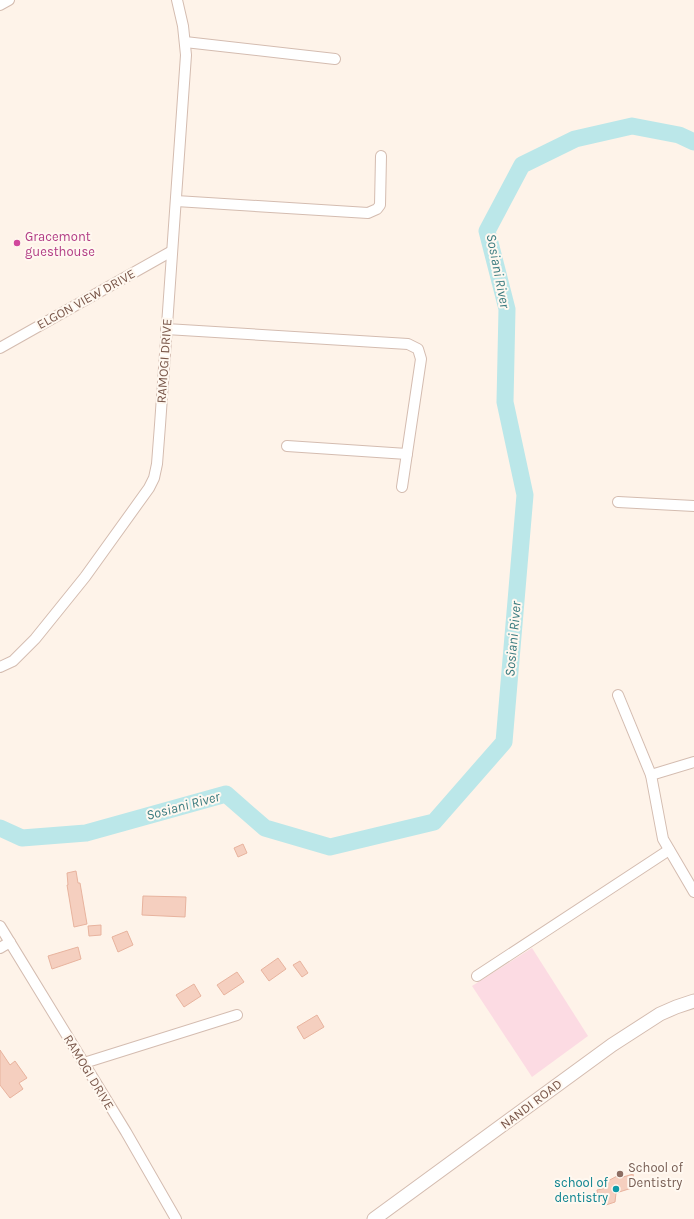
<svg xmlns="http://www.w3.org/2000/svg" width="694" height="1219" viewBox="0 0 694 1219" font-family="Karla,sans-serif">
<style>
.medical{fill:#fcdbe3}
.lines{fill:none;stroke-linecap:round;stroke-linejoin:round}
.river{stroke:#bbe7e9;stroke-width:17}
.building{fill:#f5cfbf;stroke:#e8b39e}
.minor-casing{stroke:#d4bcb0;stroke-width:12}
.tertiary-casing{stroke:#d4bcb0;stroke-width:15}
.minor{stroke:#fff;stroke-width:10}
.tertiary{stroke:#fff;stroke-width:13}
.hotel-dot{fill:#d1479c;stroke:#fff8f0;stroke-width:1.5}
.education-dot{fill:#8d6e63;stroke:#fff8f0;stroke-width:1.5}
.culture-dot{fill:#0f9aa8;stroke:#fff8f0;stroke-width:1.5}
.labels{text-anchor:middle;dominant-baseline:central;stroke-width:4;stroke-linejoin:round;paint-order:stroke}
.hotel-label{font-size:13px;fill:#b23c85;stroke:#fff8f0;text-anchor:start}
.street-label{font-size:13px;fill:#7a574a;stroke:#fff8f0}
.education-label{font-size:13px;fill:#785e54;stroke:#fff8f0;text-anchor:start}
.culture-label{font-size:13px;fill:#0d838f;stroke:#fff8f0;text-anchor:end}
.water-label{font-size:14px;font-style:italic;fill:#3c7c80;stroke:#fff8f0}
</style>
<rect width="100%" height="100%" fill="#fef3e9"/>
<!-- medical -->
<polygon class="medical" points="532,948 588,1036 532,1077 472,986"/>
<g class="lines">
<!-- river -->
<polyline class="river" points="0,828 22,838 86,833 226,794 265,828 330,847 434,822 504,742 525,495 505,402 507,309 487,231 522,165 575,139 632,126 679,135 694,142"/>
</g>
<!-- building -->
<g class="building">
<polygon points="243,844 247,853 238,857 234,848"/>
<polygon points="76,871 78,883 80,883 87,924 74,927 67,885 68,885 67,873"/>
<polygon points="143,896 186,897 185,917 142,915"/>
<polygon points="101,925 101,935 89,936 88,926"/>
<polygon points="127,931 133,945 118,952 112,937"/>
<polygon points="78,947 81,959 52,969 48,956"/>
<polygon points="278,958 286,969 269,981 261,970"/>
<polygon points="300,961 308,973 302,977 293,965"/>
<polygon points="237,972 244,982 224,995 217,985"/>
<polygon points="194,984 201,996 184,1007 176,995"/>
<polygon points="317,1015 324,1027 304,1039 297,1027"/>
<polygon points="0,1050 10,1065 15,1061 27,1078 19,1083 23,1089 10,1098 0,1085"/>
<polygon points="633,1174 635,1187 616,1193 615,1202 603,1206 602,1198 598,1199 597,1190 607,1188 606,1182 619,1175 620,1178"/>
</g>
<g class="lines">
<defs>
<g id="minor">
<polyline points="0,5 9,0"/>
<polyline points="185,42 335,59"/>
<polyline points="176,201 368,213 377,209 380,205 381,156"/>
<polyline points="166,329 408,344 418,349 421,359 402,487"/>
<polyline points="0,348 172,251"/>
<polyline points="287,446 407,454"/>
<polyline points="618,502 694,506"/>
<polyline points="0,667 13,661 35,639 85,577 149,488 154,478 157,464 160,425 186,55 183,26 177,0"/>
<polyline points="618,695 651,775"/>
<polyline points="694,762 651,775 663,839 694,892"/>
<polyline points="0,926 126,1132 176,1219"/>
<polyline points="0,948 10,942"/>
<polyline points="477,976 669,850"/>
<polyline points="84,1063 237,1015"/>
</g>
<polyline id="tertiary" points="374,1219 612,1045 660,1014 676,1007 694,1001"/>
</defs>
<!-- minor casing -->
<use href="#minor" class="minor-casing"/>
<!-- tertiary casing -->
<use href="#tertiary" class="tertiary-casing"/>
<!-- minor -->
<use href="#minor" class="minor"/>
<!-- tertiary -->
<use href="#tertiary" class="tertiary"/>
</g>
<!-- markers -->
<circle class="hotel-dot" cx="17" cy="243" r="4"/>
<circle class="education-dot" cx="620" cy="1174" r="4"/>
<circle class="culture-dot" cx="616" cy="1189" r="4"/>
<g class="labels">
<!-- hotel labels -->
<g class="hotel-label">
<text x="25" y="236">Gracemont<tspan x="25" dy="15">guesthouse</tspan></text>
</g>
<!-- street labels -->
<g class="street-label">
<text transform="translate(86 299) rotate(-29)">ELGON VIEW DRIVE</text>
<text transform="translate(164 361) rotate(-86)">RAMOGI DRIVE</text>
<text transform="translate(89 1072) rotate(59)">RAMOGI DRIVE</text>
<text transform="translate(531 1104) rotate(-37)">NANDI ROAD</text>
</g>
<!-- education labels -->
<g class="education-label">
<text x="628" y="1167">School of<tspan x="628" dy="15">Dentistry</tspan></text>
</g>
<!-- culture labels -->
<g class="culture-label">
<text x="608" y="1182">school of<tspan x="608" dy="15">dentistry</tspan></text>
</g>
<!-- water labels -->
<g class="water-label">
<text transform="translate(498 271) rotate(79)">Sosiani River</text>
<text transform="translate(513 639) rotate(-85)">Sosiani River</text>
<text transform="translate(183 806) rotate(-15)">Sosiani River</text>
</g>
</g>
</svg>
